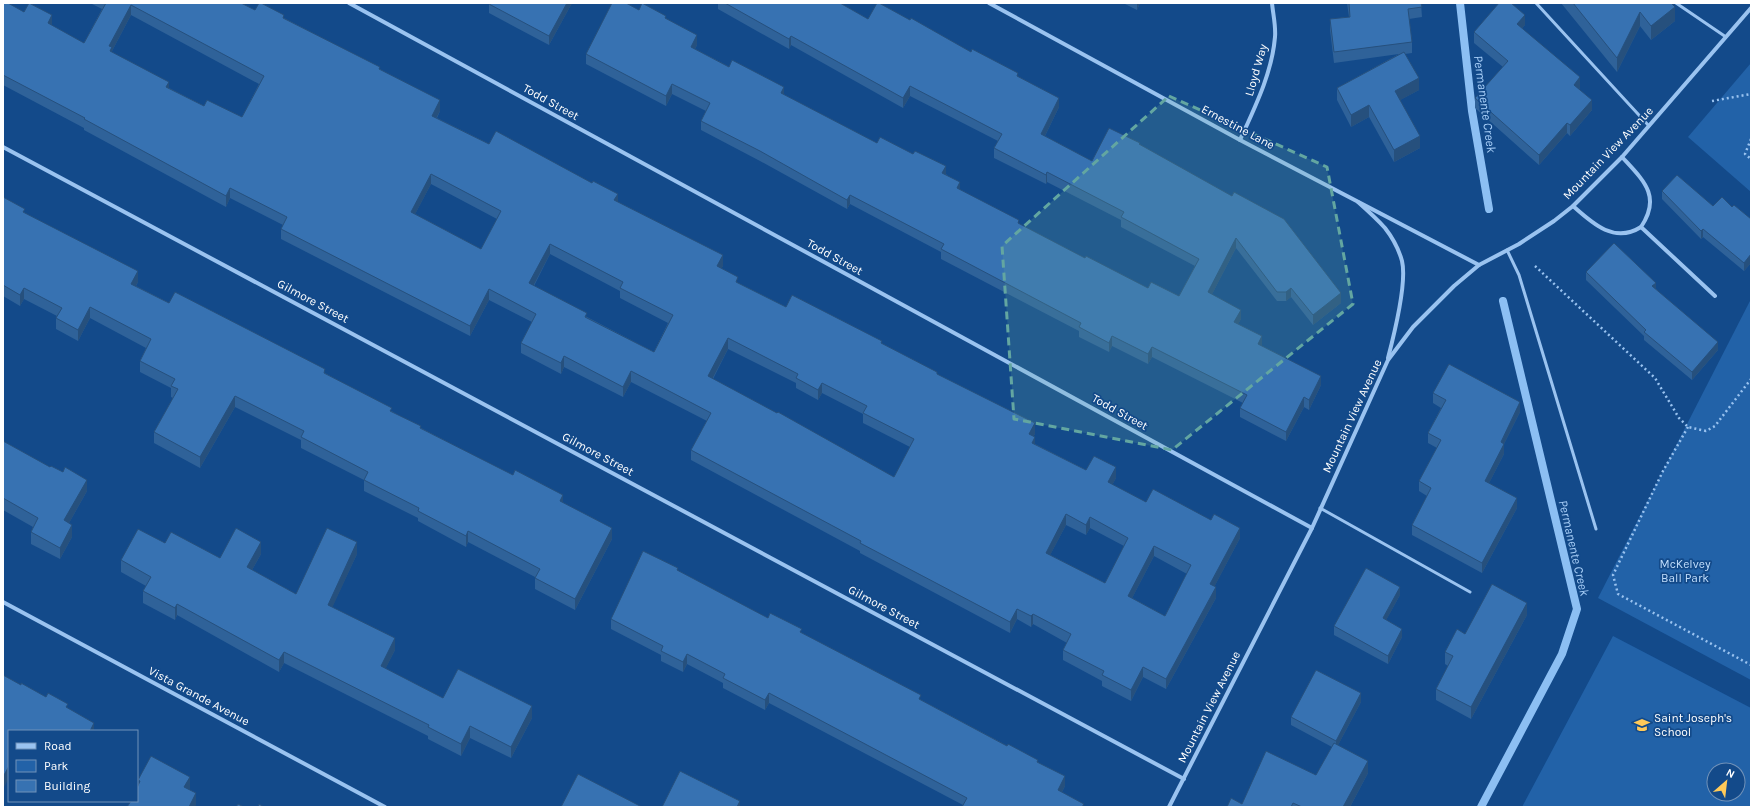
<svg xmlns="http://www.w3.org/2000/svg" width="1754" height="810" viewBox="0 0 1754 810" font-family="Karla,sans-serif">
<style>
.green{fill:#2262a8;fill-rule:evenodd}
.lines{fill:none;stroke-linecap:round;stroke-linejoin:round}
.stream{stroke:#8cbff3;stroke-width:8}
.path{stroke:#9ac3f0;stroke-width:2.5;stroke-dasharray:2 3;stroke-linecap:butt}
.service{stroke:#9ac3f0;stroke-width:3}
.minor{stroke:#9ac3f0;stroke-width:4}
.wall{fill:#2f6299;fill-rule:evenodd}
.shaded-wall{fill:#26507d}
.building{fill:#3772b2;stroke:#26507d;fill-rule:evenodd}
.marked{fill:#63a6a1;fill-opacity:0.2;stroke:#63a6a1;stroke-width:3;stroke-dasharray:8 5;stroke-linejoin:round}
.labels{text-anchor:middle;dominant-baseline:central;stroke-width:3.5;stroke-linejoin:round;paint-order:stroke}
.street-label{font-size:12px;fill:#fff;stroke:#134a8a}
.park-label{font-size:12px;fill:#c0ddfc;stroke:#134a8a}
.poi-label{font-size:12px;fill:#fff;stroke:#134a8a;text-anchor:start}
.water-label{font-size:13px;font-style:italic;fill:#a6cdf7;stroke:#134a8a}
</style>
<rect width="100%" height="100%" fill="#134a8a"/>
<!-- green -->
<g class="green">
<polygon points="1751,63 1751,192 1688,137"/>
<polygon points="1751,299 1751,680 1598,598"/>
<path d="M1613,636L1751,708V807H1522ZM1714,770H1738V794H1714Z"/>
</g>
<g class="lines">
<!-- stream -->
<g class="stream">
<polyline points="1460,3 1472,111 1489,209"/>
<polyline points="1481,807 1562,654 1577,609 1503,301"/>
</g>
<!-- path -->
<g class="path">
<polyline points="1712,101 1751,94"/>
<polyline points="1751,139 1745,154 1751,159"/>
<polyline points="1535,266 1655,378 1679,418 1688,427 1706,431 1715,426 1751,379"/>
<polyline points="1688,427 1663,471 1613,575 1618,594 1751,665"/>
</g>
<!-- service -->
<g class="service">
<polyline points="1536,3 1649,126"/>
<polyline points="1676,3 1726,37"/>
<polyline points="1507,250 1519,275 1596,529"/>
<polyline points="1320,508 1470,592"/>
</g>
<!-- minor -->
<g class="minor">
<polyline points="349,3 1312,528"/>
<polyline points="989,3 1240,140 1479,265"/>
<path d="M1240,140C1255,107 1272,73 1275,37C1276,26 1273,14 1272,3"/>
<polyline points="3,147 1184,779"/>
<path d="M1622,157C1643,180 1662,196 1641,227L1715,296"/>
<path d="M1358,202C1367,210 1377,219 1385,228C1392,237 1399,250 1402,261C1407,282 1394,335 1388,358"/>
<path d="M1573,206C1592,223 1614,244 1641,227"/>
<polyline points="3,602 385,807"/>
<polyline points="1169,807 1312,528 1388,360 1413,327 1454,286 1479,265 1519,244 1554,221 1573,206 1622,157 1751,8"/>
</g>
</g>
<!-- wall -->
<g class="wall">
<path d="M3,3L52,26L84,43L102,9L90,3H241L255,10L284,18L380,69L440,111L437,118L489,144L618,202L723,266L721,268L738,283L786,307L882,344L937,374L1035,434L1033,436L1035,444L1086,470L1116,478L1112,485L1146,502L1240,538L1214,587L1216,598L1166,689L1143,677L1131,701L1102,686V681L1063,660V650L1067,643L1033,624L1031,627L1017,619L1010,633L860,553V551L691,460V450L707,421L631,382L623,397L564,367L561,374L521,353V343L532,322L489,300L470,336L281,239V229L283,225L230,198L226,207L84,130V128L3,85ZM131,15L259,84L242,117L204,106L169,88L112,52V51ZM431,184L497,219L481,249L415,214ZM550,254L620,291V298L668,323L654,352L587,317L534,286ZM728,349L796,383V388L818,400L822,393L863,414V423L910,447L894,477L713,379ZM1066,525L1086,535L1090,528L1124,546L1105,583L1050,555ZM1154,556L1187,574L1165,616L1132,598Z"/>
<polygon points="572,3 549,45 489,13 489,4"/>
<polygon points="718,3 840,3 868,19 910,20 1018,77 1059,107 1045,136 1092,161 1140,145 1341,303 1313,325 1291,297 1286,301 1277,301 1236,248 1212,294 1241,319 1238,324 1262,346 1321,385 1309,410 1304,407 1286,441 1240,417 1240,408 1243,403 1152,357 1148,364 1112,346 1109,352 1079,337 1079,331 941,259 941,252 850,204 847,209 760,161 701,130 701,121 706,111 672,94 666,106 586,64 586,54 639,10 666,19 697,45 695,49 877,143 946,174 960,190 1019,224 1085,258 1148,288 1179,296 1195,266 1121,227 1121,220 1047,182 1046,184 994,158 994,148 998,141 910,96 903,108 791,45 789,49 718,9"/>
<polygon points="1123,3 1140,3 1137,10"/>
<polygon points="1347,3 1421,3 1422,17 1409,19 1412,42 1412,53 1405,54 1419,90 1400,100 1420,148 1394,162 1369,117 1351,127 1337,100 1337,88 1399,54 1334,63 1330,30 1330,19 1349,17"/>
<polygon points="1561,3 1671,3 1675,21 1651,40 1640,26 1617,72"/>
<polygon points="1525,25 1522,28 1580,88 1579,89 1592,110 1570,136 1567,133 1539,165 1475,108 1475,98 1503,67 1474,43 1474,32"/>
<polygon points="1662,191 1713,206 1732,207 1751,219 1751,263 1744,271 1703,237 1701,239 1662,199"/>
<polygon points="3,197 25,213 138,282 136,286 169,303 325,373 421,428 563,503 612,539 575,610 535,589 535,577 468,542 466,547 418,521 418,518 364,491 364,480 301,448 301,440 235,407 200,468 154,443 154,432 173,398 171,397 171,388 140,372 140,361 146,348 90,318 78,341 56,329 56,318 57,316 24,299 20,306 3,296"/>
<polygon points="1586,272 1656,289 1718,350 1692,380 1644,340 1644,336 1586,280"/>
<polygon points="1433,393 1520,412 1504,444 1504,454 1489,483 1517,508 1482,573 1412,535 1412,525 1427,496 1419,491 1419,481 1437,448 1428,443 1428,433 1441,408 1433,403"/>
<polygon points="3,441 87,491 69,523 72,537 60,559 31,544 31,532 33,527 3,510"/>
<polygon points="165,543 220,558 261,554 252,570 296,594 357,554 332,607 395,650 385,669 443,698 532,718 511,758 470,738 461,756 428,739 428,736 284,663 279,672 177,615 175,620 143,603 143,591 146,586 121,572 121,560"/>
<polygon points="678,571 768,618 802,633 921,700 1038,762 1065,786 1062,792 1084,807 963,805 769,703 765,710 723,688 723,683 687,664 683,672 661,661 661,655 611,629 611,619"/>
<polygon points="1400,595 1386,620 1402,637 1388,664 1334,635 1334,626"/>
<polygon points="1527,615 1471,719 1436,700 1436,689 1448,666 1445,664 1445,652 1465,634"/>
<polygon points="1361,702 1338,745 1368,773 1350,807 1227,807 1242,804 1316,775 1332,747 1291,725 1291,717"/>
</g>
<!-- shaded-wall -->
<g class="shaded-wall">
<polygon points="567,3 572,3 549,45 549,36"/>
<polygon points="1137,3 1140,3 1137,10"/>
<polygon points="131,5 131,15 112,51 112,58 109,46"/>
<polygon points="1675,7 1675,21 1651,40 1651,26"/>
<polygon points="1640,12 1640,26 1617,72 1617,58"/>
<polygon points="52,15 52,25 48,34 48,23"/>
<polygon points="1525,15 1525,25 1517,34 1517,24"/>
<polygon points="697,35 697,45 691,57 691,47"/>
<polygon points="791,36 791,45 789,49 789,39"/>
<polygon points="1580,77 1580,88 1574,95 1574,85"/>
<polygon points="1419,78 1419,90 1395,103 1395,91"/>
<polygon points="169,82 169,92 166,87"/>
<polygon points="672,84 672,94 666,106 666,96"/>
<polygon points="910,86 910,96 903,108 903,98"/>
<polygon points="784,87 784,96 781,93"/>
<polygon points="1059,98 1059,107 1041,144 1041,134"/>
<polygon points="440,100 440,111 432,126 432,116"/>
<polygon points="1592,100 1592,110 1570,136 1570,125"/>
<polygon points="1369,105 1369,117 1351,127 1351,115"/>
<polygon points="1567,123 1567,133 1539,165 1539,155"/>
<polygon points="1420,136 1420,148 1394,162 1394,150"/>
<polygon points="946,166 946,176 942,173"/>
<polygon points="1047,172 1047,182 1046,184 1046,175"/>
<polygon points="431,174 431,184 411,222 411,212"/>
<polygon points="960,182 960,191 957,188"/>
<polygon points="230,188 230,198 226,207 226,196"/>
<polygon points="618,194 618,204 614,200"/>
<polygon points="850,195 850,204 847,209 847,200"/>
<polygon points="1703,229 1703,237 1701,239 1701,231"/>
<polygon points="1236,238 1236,248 1208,302 1208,292"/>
<polygon points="550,244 550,254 529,294 529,283"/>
<polygon points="1751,254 1751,263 1744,271 1744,263"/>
<polygon points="723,255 723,266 717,277 717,266"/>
<polygon points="138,271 138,282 131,295 131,284"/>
<polygon points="1656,283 1656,291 1652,286"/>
<polygon points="24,288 24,299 20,306 20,295"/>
<polygon points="1291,288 1291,297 1286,301 1286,292"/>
<polygon points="489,289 489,300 470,336 470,326"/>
<polygon points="1341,293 1341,303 1313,325 1313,315"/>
<polygon points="90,307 90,318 78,341 78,330"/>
<polygon points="1241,310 1241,319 1234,332 1234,322"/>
<polygon points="1112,336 1112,346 1109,352 1109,343"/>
<polygon points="1262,336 1262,346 1258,344"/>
<polygon points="728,338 728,349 708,387 708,376"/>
<polygon points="1718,342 1718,350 1692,380 1692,372"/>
<polygon points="1152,347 1152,357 1148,364 1148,354"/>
<polygon points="564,356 564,367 561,374 561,363"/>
<polygon points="631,371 631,382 623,397 623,387"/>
<polygon points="1321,376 1321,385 1309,410 1309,400"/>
<polygon points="822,383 822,393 818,400 818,390"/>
<polygon points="235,396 235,407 200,468 200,457"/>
<polygon points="1304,397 1304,407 1286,441 1286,432"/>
<polygon points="1520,402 1520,412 1504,444 1504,454 1485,491 1485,481 1501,442"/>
<polygon points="1035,423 1035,434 1029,445 1029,434"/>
<polygon points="1035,437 1035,448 1032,443"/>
<polygon points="1116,467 1116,478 1108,493 1108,482"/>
<polygon points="87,480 87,491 64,532 64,520"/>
<polygon points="563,495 563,506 560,501"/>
<polygon points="1517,498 1517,508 1482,573 1482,563"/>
<polygon points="1066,514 1066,525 1046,563 1046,553"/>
<polygon points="1090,517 1090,528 1086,535 1086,525"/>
<polygon points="72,525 72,537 60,559 60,548"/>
<polygon points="612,528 612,539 575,610 575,599"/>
<polygon points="1240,528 1240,538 1210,595 1210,584"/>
<polygon points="468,531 468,542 466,547 466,536"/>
<polygon points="261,542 261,554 247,579 247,567"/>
<polygon points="357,542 357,554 328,617 328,605"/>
<polygon points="1154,546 1154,556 1128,606 1128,596"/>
<polygon points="1216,587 1216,598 1166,689 1166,679"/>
<polygon points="1400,587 1400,595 1383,626 1383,618"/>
<polygon points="1527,603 1527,615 1471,719 1471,707"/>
<polygon points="177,604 177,615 175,620 175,608"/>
<polygon points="1017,609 1017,619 1010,633 1010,622"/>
<polygon points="1033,614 1033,624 1031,627 1031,616"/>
<polygon points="1402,629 1402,637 1388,664 1388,656"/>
<polygon points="395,638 395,650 381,678 381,666"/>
<polygon points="284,652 284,663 279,672 279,660"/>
<polygon points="687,654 687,664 683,672 683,662"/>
<polygon points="1143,667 1143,677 1131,701 1131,690"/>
<polygon points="769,693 769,703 765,710 765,700"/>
<polygon points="1361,693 1361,702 1336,749 1336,741"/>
<polygon points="532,706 532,718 511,758 511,747"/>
<polygon points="94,723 94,731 90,731"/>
<polygon points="470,726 470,738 461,756 461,744"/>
<polygon points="1368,761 1368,773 1350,807 1343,807"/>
<polygon points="9,766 9,778 3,789 3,777"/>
<polygon points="1065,776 1065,786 1058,800 1058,790"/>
<polygon points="190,777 190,789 184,799 184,787"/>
<polygon points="196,793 196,805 195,807 189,807"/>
<polygon points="740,801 740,807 737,807"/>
</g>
<!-- building -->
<g class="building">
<path d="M3,3H8L24,12L29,3L52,15L48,23L84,43L106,3H241L255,10L259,3H261L284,15L283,18L380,67L379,69L440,100L432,116L489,144L496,131L592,183L593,181L618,194L614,200L723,255L717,266L738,277L736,282L786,307L792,295L882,341L881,343L937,372V374L1035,423L1029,434L1035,437L1032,443L1086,470L1094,456L1116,467L1108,482L1146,502L1153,489L1211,520L1214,514L1240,528L1210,584L1216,587L1166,679L1143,667L1131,690L1102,675L1104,671L1063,650L1071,634L1033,614L1031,616L1017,609L1010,622L860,543L861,541L691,450L711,413L631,371L623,387L564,356L561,363L521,343L536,314L489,289L470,326L281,229L287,217L230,188L226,196L84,119L85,118L3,75ZM131,5L264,76L242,117L207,100L204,106L166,87L169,82L110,51L112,47L109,46ZM431,174L501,211L481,249L411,212ZM550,244L623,282L620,288L673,315L654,352L585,317L587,313L529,283ZM728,338L798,374L796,378L818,390L822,383L867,406L863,413L914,439L894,477L778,412L777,413L708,376ZM1066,514L1086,525L1090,517L1128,538L1105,583L1046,553ZM1154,546L1191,565L1165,616L1128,596Z"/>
<polygon points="490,3 567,3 549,36 489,4"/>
<polygon points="612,3 626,3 639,10 642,3 666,16 665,18 697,35 691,47 729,67 732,60 784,87 781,93 877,143 880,137 913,154 915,151 946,166 942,173 960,182 957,188 1019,220 1018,223 1085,258 1086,256 1148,288 1151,282 1179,296 1199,259 1121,217 1124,212 1047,172 1046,175 994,148 1002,134 910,86 903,98 791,36 789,39 725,3 840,3 868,19 877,3 879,3 910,20 911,18 971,52 972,49 1018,73 1017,76 1059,98 1041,134 1092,161 1109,128 1140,143 1139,144 1232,196 1234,192 1284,219 1341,293 1313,315 1291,288 1286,292 1277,292 1236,238 1208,292 1241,310 1234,322 1262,336 1258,344 1321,376 1309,400 1304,397 1286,432 1240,408 1247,395 1152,347 1148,354 1112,336 1109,343 1079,327 1081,323 941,249 944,244 850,195 847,200 760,151 701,121 710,103 672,84 666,96 586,54"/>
<polygon points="1349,3 1421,3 1422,7 1408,9 1412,42 1334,52 1330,19 1350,17"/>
<polygon points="1499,3 1511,3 1525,15 1517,24 1580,77 1574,85 1592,100 1570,125 1567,123 1539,155 1475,98 1508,61 1474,32"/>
<polygon points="1573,3 1671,3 1675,7 1651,26 1640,12 1617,58"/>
<polygon points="1404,52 1419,78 1395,91 1420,136 1394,150 1369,105 1351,115 1337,88"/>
<polygon points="1677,175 1713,206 1722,197 1732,207 1734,205 1751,219 1751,254 1744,263 1703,229 1701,231 1662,191"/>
<polygon points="3,197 25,209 23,212 138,271 131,284 169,303 175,292 325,369 324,373 392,408 390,411 421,426 420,428 513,475 515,470 563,495 560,501 612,528 575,599 535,578 540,569 468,531 466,536 418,511 419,508 364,480 368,472 301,437 304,431 235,396 200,457 154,432 178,389 171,386 175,379 140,361 151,339 90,307 78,330 56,318 62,308 24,288 20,295 3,285"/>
<polygon points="1614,243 1656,283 1652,286 1718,342 1692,372 1644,332 1646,330 1586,272"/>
<polygon points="1449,364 1520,402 1501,442 1504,444 1485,481 1517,498 1482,563 1412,525 1431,488 1419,481 1441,440 1428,433 1446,400 1433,393"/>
<polygon points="3,441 50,467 51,466 63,472 65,467 87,480 64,520 72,525 60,548 31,532 38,518 3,498"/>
<polygon points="236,528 261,542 247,567 296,594 327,528 357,542 328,605 395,638 381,666 443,698 458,669 532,706 511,747 470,726 461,744 428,727 429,725 284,652 279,660 177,604 175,608 143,591 151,577 121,560 138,529 165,543 171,532 220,558"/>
<polygon points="643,551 678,568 677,570 768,618 770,613 802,629 800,632 921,695 919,699 1007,746 1008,744 1038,760 1037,762 1065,776 1058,790 1084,804 1082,807 962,807 967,798 769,693 765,700 723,678 725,674 687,654 683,662 661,651 663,646 611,619"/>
<polygon points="1366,568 1400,587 1383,618 1402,629 1388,656 1334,626"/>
<polygon points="1492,584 1527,603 1471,707 1436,689 1453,656 1445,652 1457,629 1465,634"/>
<polygon points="1316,670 1361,693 1336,741 1291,717"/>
<polygon points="3,675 21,685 21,683 46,697 48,693 68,704 66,707 94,723 90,731 9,731 9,766 3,777"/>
<polygon points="1334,743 1368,761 1343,807 1302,807 1293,803 1291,807 1227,807 1231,798 1242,804 1266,751 1316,775"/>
<polygon points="151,756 190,777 184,787 196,793 189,807 127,807 131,801 137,801 137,788 140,781 138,780"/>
<polygon points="680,771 740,801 737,807 662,807"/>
<polygon points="578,774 642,807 561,807"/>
<polygon points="238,804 244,807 236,807"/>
<polygon points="259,804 264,807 258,807"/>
</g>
<!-- marked area -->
<path class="marked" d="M1169,96L1327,167L1353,304L1172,450L1014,419L1002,246Z"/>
<!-- icons -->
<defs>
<symbol id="school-bare" viewBox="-9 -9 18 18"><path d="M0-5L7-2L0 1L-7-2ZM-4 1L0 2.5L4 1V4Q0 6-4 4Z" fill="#ffca59" stroke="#134a8a" stroke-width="2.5" paint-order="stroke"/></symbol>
</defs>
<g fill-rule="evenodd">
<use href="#school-bare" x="1631" y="714" width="22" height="22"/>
</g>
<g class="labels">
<!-- street labels -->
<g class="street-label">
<text transform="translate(1256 70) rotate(-74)">Lloyd Way</text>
<text transform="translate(551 102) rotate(29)">Todd Street</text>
<text transform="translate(1238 127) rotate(28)">Ernestine Lane</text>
<text transform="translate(1608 153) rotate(-46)">Mountain View Avenue</text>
<text transform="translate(835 257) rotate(29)">Todd Street</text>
<text transform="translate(313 301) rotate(28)">Gilmore Street</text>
<text transform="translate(1120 412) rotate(29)">Todd Street</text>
<text transform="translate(1352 416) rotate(-65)">Mountain View Avenue</text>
<text transform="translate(598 454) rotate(28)">Gilmore Street</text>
<text transform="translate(884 607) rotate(28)">Gilmore Street</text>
<text transform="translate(199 696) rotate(28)">Vista Grande Avenue</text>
<text transform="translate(1209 707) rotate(-63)">Mountain View Avenue</text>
</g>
<!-- park labels -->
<g class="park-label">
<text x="1685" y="564">McKelvey<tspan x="1685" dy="14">Ball Park</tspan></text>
</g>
<!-- poi labels -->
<g class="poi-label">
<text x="1654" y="718">Saint Joseph's<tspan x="1654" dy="14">School</tspan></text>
</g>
<!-- water labels -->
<g class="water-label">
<text transform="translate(1485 104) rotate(82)">Permanente Creek</text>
<text transform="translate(1574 548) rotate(77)">Permanente Creek</text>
</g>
</g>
<!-- border -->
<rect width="1754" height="810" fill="none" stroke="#ffffff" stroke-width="8"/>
<!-- legend -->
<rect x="8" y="730" width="130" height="72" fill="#134a8a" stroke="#7192b9"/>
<rect x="16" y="743" width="20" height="6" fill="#9ac3f0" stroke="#7192b9"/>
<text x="44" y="750" font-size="12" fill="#ffffff">Road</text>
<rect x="16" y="760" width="20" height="12" fill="#2262a8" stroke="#7192b9"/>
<text x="44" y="770" font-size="12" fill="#ffffff">Park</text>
<rect x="16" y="780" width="20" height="12" fill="#3772b2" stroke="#7192b9"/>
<text x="44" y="790" font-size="12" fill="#ffffff">Building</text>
<!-- north arrow -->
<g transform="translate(1726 782) rotate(28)"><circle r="19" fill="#134a8a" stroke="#7192b9"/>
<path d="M0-3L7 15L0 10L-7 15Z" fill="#ffca59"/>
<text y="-6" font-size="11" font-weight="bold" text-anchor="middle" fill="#ffffff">N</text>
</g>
</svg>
